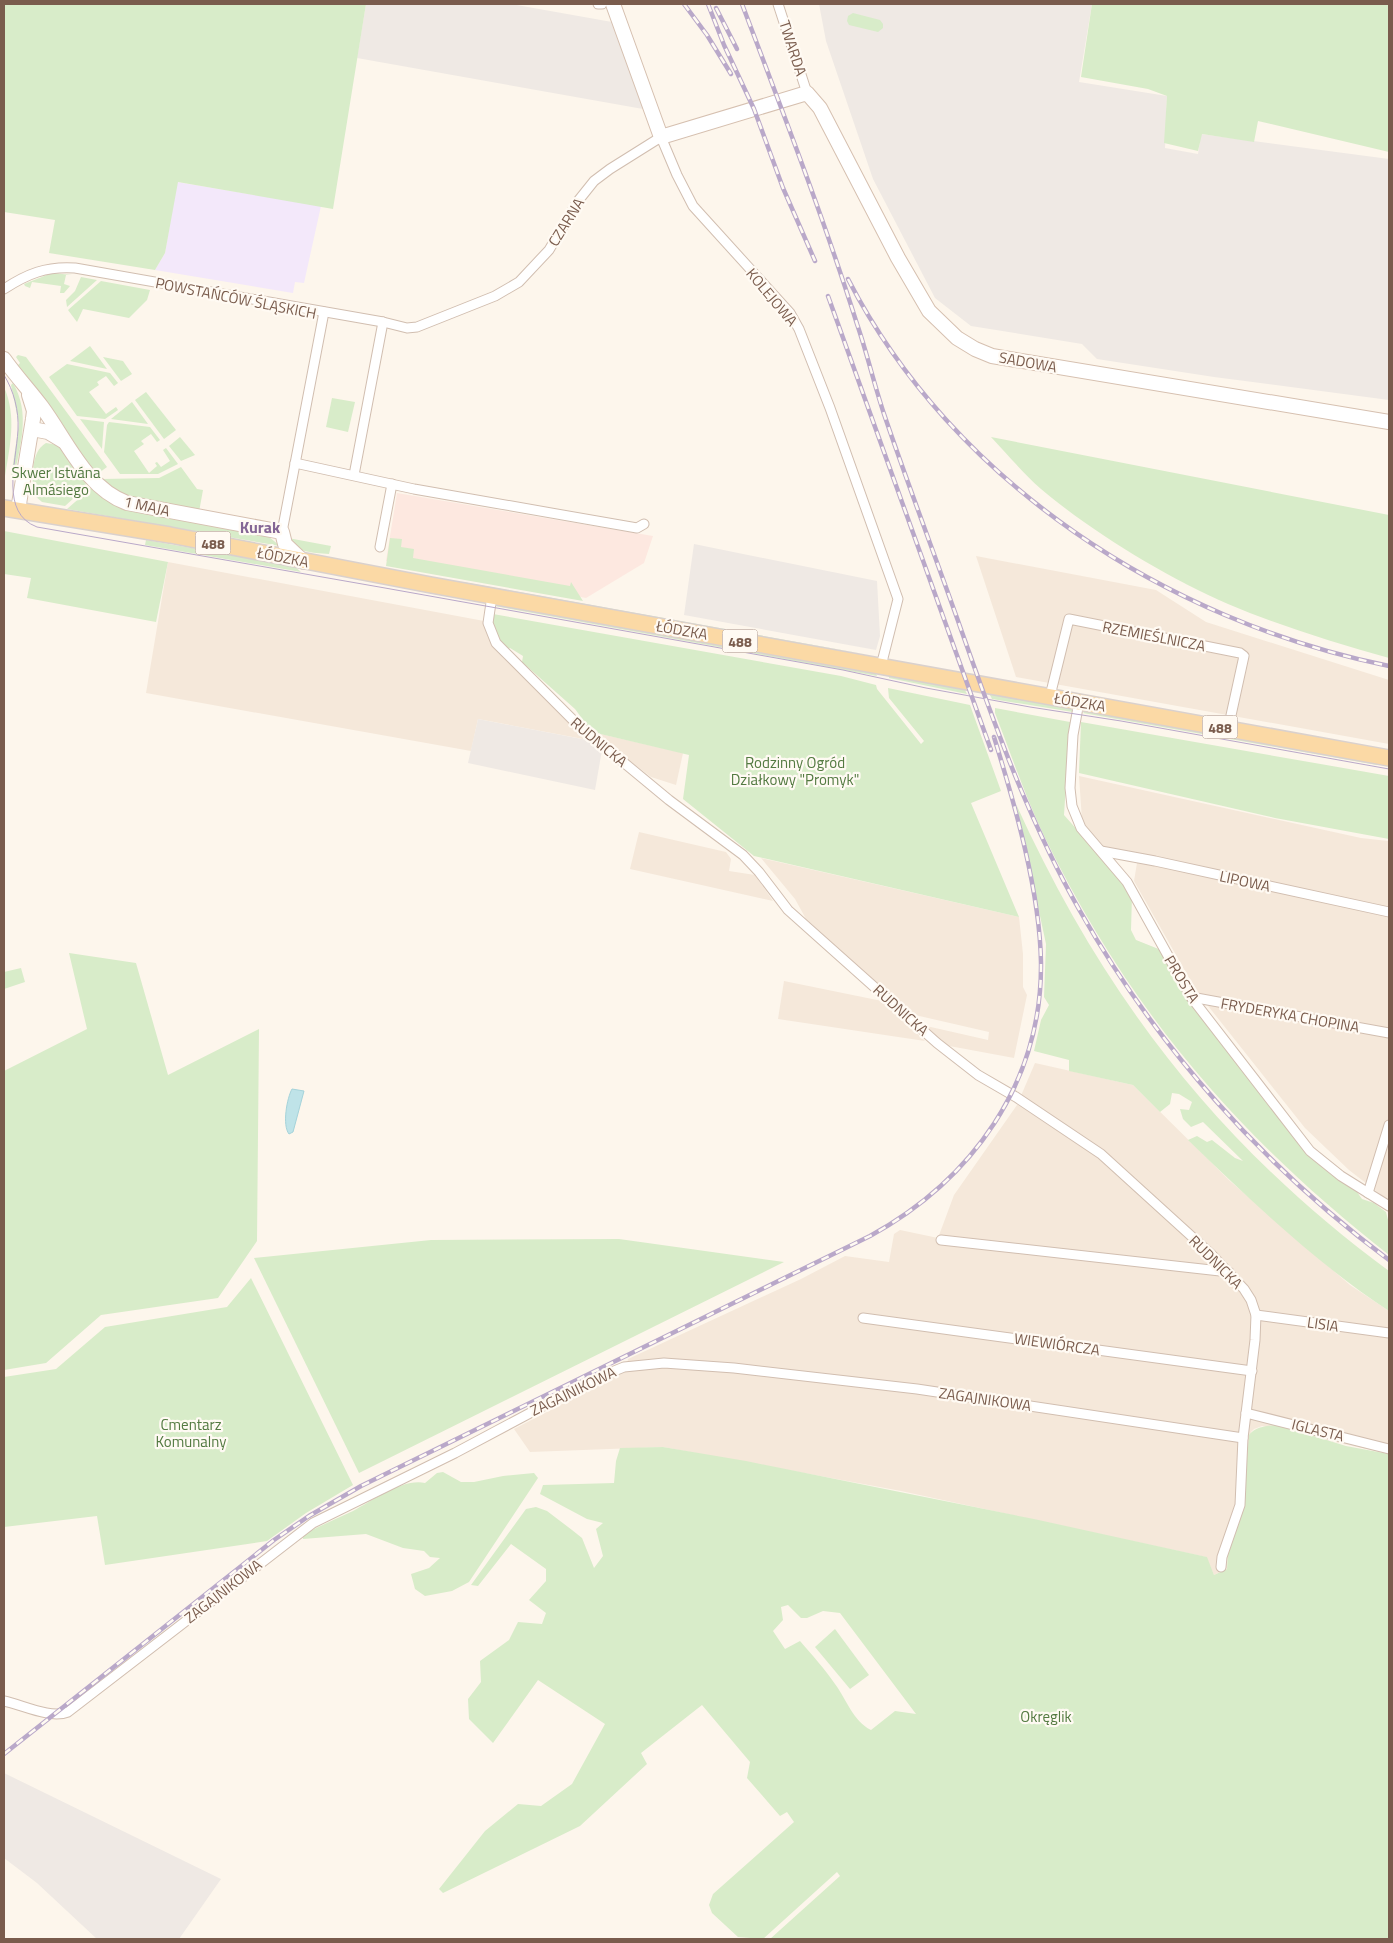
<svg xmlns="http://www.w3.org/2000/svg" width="1393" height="1943" viewBox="0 0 1393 1943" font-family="'Titillium Web',sans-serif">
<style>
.residential{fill:#f5e8da}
.commercial{fill:#fde8e0}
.industrial{fill:#efe9e4}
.education{fill:#f3e8fa}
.green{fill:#d8ecc9;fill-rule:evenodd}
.water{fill:#bfe3e8;stroke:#a5d3da}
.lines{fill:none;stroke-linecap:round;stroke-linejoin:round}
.street-casing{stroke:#d1beb0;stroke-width:11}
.secondary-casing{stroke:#d6c0b0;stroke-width:16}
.primary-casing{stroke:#dad1cd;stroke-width:18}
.street{stroke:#fff;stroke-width:9}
.secondary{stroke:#fff;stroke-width:14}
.primary{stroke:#fbd9a5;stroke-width:15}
.tram{stroke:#b9a8c9;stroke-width:1}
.rail-casing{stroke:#b9a8c9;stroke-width:4.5}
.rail{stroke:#fffaf3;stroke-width:2.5;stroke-dasharray:8;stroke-linecap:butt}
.labels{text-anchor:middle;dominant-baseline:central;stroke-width:4.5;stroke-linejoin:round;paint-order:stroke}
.shield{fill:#fffaf3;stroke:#a28b7f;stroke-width:1}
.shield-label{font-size:14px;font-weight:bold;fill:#7a5c4d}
.street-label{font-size:15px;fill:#7a5c4d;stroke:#fffaf3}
.park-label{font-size:15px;fill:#537a41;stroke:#fffaf3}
.neighbourhood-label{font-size:16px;font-weight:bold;fill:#846695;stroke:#fffaf3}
</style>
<rect width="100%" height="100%" fill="#fdf6ec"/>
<!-- residential -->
<g class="residential">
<polygon points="976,556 1156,590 1206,622 1389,680 1389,744 1016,677"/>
<polygon points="168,562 484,621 493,646 581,733 583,739 478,719 471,751 146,693"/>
<polygon points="592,732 683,753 676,785 651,777"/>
<polygon points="1079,776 1361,838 1388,841 1389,837 1389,1201 1349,1170 1305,1128 1197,992 1134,881 1138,857 1104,851 1082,820"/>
<polygon points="639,832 726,852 731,859 729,871 755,875 773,901 630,869"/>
<polygon points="761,858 1019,917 1023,954 1023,987 1027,995 1014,1058 944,1045 922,1025 988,1040 989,1032 915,1015 906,1009 806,919 795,899"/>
<polygon points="784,981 882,1001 925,1041 778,1019"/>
<polygon points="1035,1063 1133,1085 1230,1181 1350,1285 1389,1311 1389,1454 1262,1426 1254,1429 1251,1432 1243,1509 1228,1552 1227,1569 1214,1575 1206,1557 901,1491 663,1447 530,1452 514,1429 626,1371 628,1359 801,1279 845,1256 889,1262 894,1234 900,1230 938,1238 954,1195 1017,1105"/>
</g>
<!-- commercial -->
<polygon class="commercial" points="397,493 653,536 644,563 586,598 386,561"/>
<!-- industrial -->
<g class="industrial">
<polygon points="366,4 511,4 612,22 643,109 357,58"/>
<polygon points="819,4 1092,4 1079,82 1167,96 1165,148 1198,154 1201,134 1389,159 1389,400 1214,377 1097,359 1082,344 971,326 935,298 873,179 826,41"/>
<polygon points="694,544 877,581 880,636 876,650 684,615"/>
<polygon points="478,719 587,740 602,750 595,790 468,763"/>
<polygon points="4,1773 221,1879 179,1939 97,1939 37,1883 4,1858"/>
</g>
<!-- education -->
<polygon class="education" points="177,182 321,206 304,283 295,282 293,293 155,270 165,253"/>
<!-- green -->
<g class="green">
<polygon points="4,4 366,4 333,209 178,182 165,253 155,270 49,253 55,220 4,212"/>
<polygon points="1092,4 1389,4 1389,152 1258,121 1254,142 1202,134 1198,151 1164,143 1167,96 1148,89 1081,77"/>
<polygon points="853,13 880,20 883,24 883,28 878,32 849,25 847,21 848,16"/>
<polygon points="52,273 72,275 66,275 64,284 70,286 64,293 60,293 61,286 32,282 30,288 25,286 24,284"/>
<polygon points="81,277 97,280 67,307 66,300 75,291"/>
<polygon points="101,281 150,290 147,300 129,318 83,309 77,322 68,310"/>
<polygon points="90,346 107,369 70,361"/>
<polygon points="18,355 26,357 107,467 96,475 17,366 20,363 16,357"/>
<polygon points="103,357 123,361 132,374 121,381"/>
<polygon points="67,364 110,373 118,383 114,386 106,376 97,382 99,385 89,392 106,414 116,407 118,410 105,419 77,416 49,377"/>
<path d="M13,383C31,414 20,445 14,478L11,477L19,424L11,385Z"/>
<path d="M4,387C17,416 10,446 5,476Z"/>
<polygon points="146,392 176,430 164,439 135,400"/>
<polygon points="332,398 355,402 348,432 326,427"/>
<polygon points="132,402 148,424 111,419"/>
<polygon points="80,419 104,422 102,449"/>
<polygon points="109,422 150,427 160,440 157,442 151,434 141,441 144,444 134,451 149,473 157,466 155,463 157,462 161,467 170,461 163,450 166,448 178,464 158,474 120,474 104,452 107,425"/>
<polygon points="180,437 195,455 181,461 169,446"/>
<path d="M991,437L1389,515V658C1335,643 1280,626 1228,604C1166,577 1092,532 1041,489C1023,473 1007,454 991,437Z"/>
<path d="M46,443L58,445L86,482L85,488L65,506L42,502L34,495C32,480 30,452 46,443Z"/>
<polygon points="181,467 197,489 203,490 199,512 122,495 101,479 159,478"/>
<polygon points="91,488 108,501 268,536 280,546 67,509"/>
<polygon points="4,531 168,562 156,622 27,598 31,578 4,574"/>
<path d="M288,538L331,546L329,554C311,552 299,554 288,538Z"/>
<polygon points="390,538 402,539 401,547 414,549 413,558 570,586 571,582 583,601 386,566"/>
<polygon points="146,540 294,566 301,572 145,545"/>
<polygon points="463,582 875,656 463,585"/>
<polygon points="498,604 875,672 877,676 495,606"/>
<path d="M493,614L841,676L876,685L877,689L921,744L924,741L889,698L888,688L970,705L1001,791L971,803L1019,917L754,856L683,799L689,755L592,732L575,709L522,662L523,656L510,648L507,650C496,640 492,629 493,614Z"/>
<polygon points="889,675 964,688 967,694 889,678"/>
<polygon points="989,693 1072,707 1073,712 992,699"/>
<path d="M995,708L1070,722L1064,815L1126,885L1132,896L1131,930L1136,940L1161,950L1184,995L1312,1158L1329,1173L1357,1192L1362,1199L1374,1203L1386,1212L1389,1224V1255C1237,1136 1129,1010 1044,836C1025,796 1011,754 995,713Z"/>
<polygon points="1085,711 1378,762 1377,765 1083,713"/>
<polygon points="1081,722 1389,776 1389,839 1275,818 1079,773"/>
<path d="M1016,804C1103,996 1219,1146 1389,1271V1311C1316,1263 1251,1201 1188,1140L1197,1136L1207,1142L1212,1140L1235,1158L1243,1161L1203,1122L1191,1127L1183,1119L1180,1109L1189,1110L1192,1102L1179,1094L1172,1093L1170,1104L1160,1112L1133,1085L1069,1071V1060L1034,1051L1041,1020L1049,1005L1044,997L1046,944Z"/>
<polygon points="69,953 136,963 168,1075 259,1029 257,1241 218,1298 101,1315 46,1363 4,1370 4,1071 87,1029"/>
<polygon points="21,968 25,982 4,989 4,972"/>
<polygon points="619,1239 784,1262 359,1473 254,1258 431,1240"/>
<polygon points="251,1278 353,1485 306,1513 267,1541 105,1565 97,1516 4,1527 4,1377 56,1369 105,1327 227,1307"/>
<path d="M1278,1425L1346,1446L1389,1454V1939H770L840,1876L837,1872L763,1939L738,1937L712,1913L709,1905L713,1894L794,1822L787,1812L780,1816L747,1778L750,1762L702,1705L641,1753L647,1764L580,1826L443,1893L439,1889L485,1831L518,1804L541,1806L572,1784L605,1724L538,1680L493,1743L469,1719L468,1699L481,1682L480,1661L509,1640L518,1622L542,1624L546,1613L529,1600L546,1581V1569L511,1544L478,1586L471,1585L526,1509L536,1507L547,1511L572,1530L582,1538L594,1568L603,1556L596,1529L603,1523L587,1519L540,1494L543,1485L614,1483L616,1461L620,1448L663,1447L746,1461L1034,1519L1207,1557L1214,1575L1227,1569L1228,1552L1243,1509L1249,1435C1256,1426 1267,1426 1278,1425ZM788,1605L801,1618H807L823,1611L840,1613L916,1714L895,1711L871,1730C853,1721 847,1700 835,1684C825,1669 812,1655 800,1641L785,1649L773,1631L783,1620L781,1607Z"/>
<path d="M443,1472L461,1482H474L503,1476L534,1473L538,1478L469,1582L452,1591L425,1596L415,1589L411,1574L429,1568L440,1558L430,1557L424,1551L403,1548L366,1534L303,1539V1535C319,1526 336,1519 353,1511C372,1501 403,1478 425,1483L437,1473Z"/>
<polygon points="835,1629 869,1675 850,1689 815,1647"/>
</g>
<!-- water -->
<path class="water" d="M292,1089L304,1091L293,1132L289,1134C282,1125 287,1098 292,1089Z"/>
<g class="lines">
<defs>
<g id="street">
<polyline points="598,4 602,4"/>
<polyline points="778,4 807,93"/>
<path d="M4,289C27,274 46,266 75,268L383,322L407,328L417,327L495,296L519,282L549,250L578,201L594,181L610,169L661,137L677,175L693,206L790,313L799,329L830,408L898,599L881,666"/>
<polyline points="295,463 414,489 637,528 644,524"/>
<polyline points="354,475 383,322"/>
<polyline points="282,532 324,312"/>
<polyline points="380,547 392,484"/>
<polyline points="492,596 488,623 496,643 576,723 669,800 743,855 759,872 788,910 937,1043 978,1075 1016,1097 1101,1154 1211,1254 1244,1289 1251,1300 1256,1315 1255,1340 1243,1438 1240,1505 1222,1557 1221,1567"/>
<polyline points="1050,696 1069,619 1240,653 1244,656 1228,729"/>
<polyline points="1079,702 1073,735 1070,788 1072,806 1081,828 1127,882 1191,997 1310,1151 1341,1176 1389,1206"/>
<polyline points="1101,851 1155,861 1389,912"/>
<polyline points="1191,997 1389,1033"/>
<polyline points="1368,1193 1389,1125"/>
<polyline points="941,1240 1229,1272"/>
<polyline points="1256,1315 1389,1333"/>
<polyline points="863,1318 1252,1371"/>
<polyline points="1246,1413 1389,1449"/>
<path d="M4,1701C23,1705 50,1719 68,1712L313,1523L455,1453L592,1380L624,1367L664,1363L734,1368L917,1389L1243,1438"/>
</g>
<g id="secondary">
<polyline points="613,4 661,137 807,93 820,108 898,258 929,311 957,338 975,349 992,356 1389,422"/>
<path d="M4,359C16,376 30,391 42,407C67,441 86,488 127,503L282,532L285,544L304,562"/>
<polyline points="32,429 48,432 63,441"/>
<polyline points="18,510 33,419 34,411 29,395"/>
</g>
<polyline id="primary" points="4,508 170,535 431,585 1389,758"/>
</defs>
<!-- street casing -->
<use href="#street" class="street-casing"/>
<!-- secondary casing -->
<use href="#secondary" class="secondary-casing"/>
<!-- primary casing -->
<use href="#primary" class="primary-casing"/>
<!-- street -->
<use href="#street" class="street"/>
<!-- secondary -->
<use href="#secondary" class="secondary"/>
<!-- primary -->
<use href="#primary" class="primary"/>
<!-- tram -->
<path class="tram" d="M4,375C14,391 19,411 18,430C16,464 0,513 37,527L385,588L843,670L926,688L1030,707L1121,721L1389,769"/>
<defs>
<g id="rail">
<polyline points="684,4 707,35 731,74"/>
<polyline points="708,4 724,45 754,109 783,188 815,261"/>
<path d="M742,4C782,110 823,216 857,324C867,353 874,384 884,414C907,482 933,550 957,618C992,718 1027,818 1080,911C1157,1047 1263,1166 1389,1260"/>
<polyline points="716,8 737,49"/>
<path d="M848,279C953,483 1167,621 1389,666"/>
<polyline points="828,296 991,750"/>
<path d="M4,1754L274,1540L309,1516L361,1486L870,1236C972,1180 1042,1083 1041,963C1040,892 1015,805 994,737"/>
</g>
</defs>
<!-- rail casing -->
<use href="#rail" class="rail-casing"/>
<!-- rail -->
<use href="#rail" class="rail"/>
</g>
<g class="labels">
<!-- shield labels -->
<g class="shield">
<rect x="195.5" y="531.5" width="35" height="23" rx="4"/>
<rect x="722.5" y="629.5" width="35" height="23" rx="4"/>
<rect x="1202.5" y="715.5" width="35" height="23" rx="4"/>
</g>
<g class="shield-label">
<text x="213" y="543">488</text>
<text x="740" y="641">488</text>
<text x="1220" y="727">488</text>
</g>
<!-- street labels -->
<g class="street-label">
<text transform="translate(793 48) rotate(72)">TWARDA</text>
<text transform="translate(566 222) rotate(-58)">CZARNA</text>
<text transform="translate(772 297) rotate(50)">KOLEJOWA</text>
<text transform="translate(236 298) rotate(11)">POWSTAŃCÓW ŚLĄSKICH</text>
<text transform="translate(1028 362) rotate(10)">SADOWA</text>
<text transform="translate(147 506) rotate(13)">1 MAJA</text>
<text transform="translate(283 557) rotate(11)">ŁÓDZKA</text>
<text transform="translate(682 630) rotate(10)">ŁÓDZKA</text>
<text transform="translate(1154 636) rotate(11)">RZEMIEŚLNICZA</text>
<text transform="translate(1080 702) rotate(10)">ŁÓDZKA</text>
<text transform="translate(599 742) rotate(40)">RUDNICKA</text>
<text transform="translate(1245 881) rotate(12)">LIPOWA</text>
<text transform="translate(1182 979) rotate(59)">PROSTA</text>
<text transform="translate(901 1010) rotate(42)">RUDNICKA</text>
<text transform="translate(1290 1015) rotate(10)">FRYDERYKA CHOPINA</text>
<text transform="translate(1216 1262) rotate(45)">RUDNICKA</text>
<text transform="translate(1323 1324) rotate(8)">LISIA</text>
<text transform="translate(1057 1344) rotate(8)">WIEWIÓRCZA</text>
<text transform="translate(573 1391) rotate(-26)">ZAGAJNIKOWA</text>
<text transform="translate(985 1399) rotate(8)">ZAGAJNIKOWA</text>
<text transform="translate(1318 1430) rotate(14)">IGLASTA</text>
<text transform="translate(223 1591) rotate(-38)">ZAGAJNIKOWA</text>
</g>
<!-- park labels -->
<g class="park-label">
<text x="56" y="472">Skwer Istvána<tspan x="56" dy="17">Almásiego</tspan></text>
<text x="795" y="762">Rodzinny Ogród<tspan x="795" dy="17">Działkowy "Promyk"</tspan></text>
<text x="191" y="1424">Cmentarz<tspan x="191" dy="17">Komunalny</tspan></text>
<text x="1046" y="1716">Okręglik</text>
</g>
<!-- neighbourhood labels -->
<g class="neighbourhood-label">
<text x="260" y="527">Kurak</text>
</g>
</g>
<!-- border -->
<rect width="1393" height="1943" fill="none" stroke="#7a5c4d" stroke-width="10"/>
</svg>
